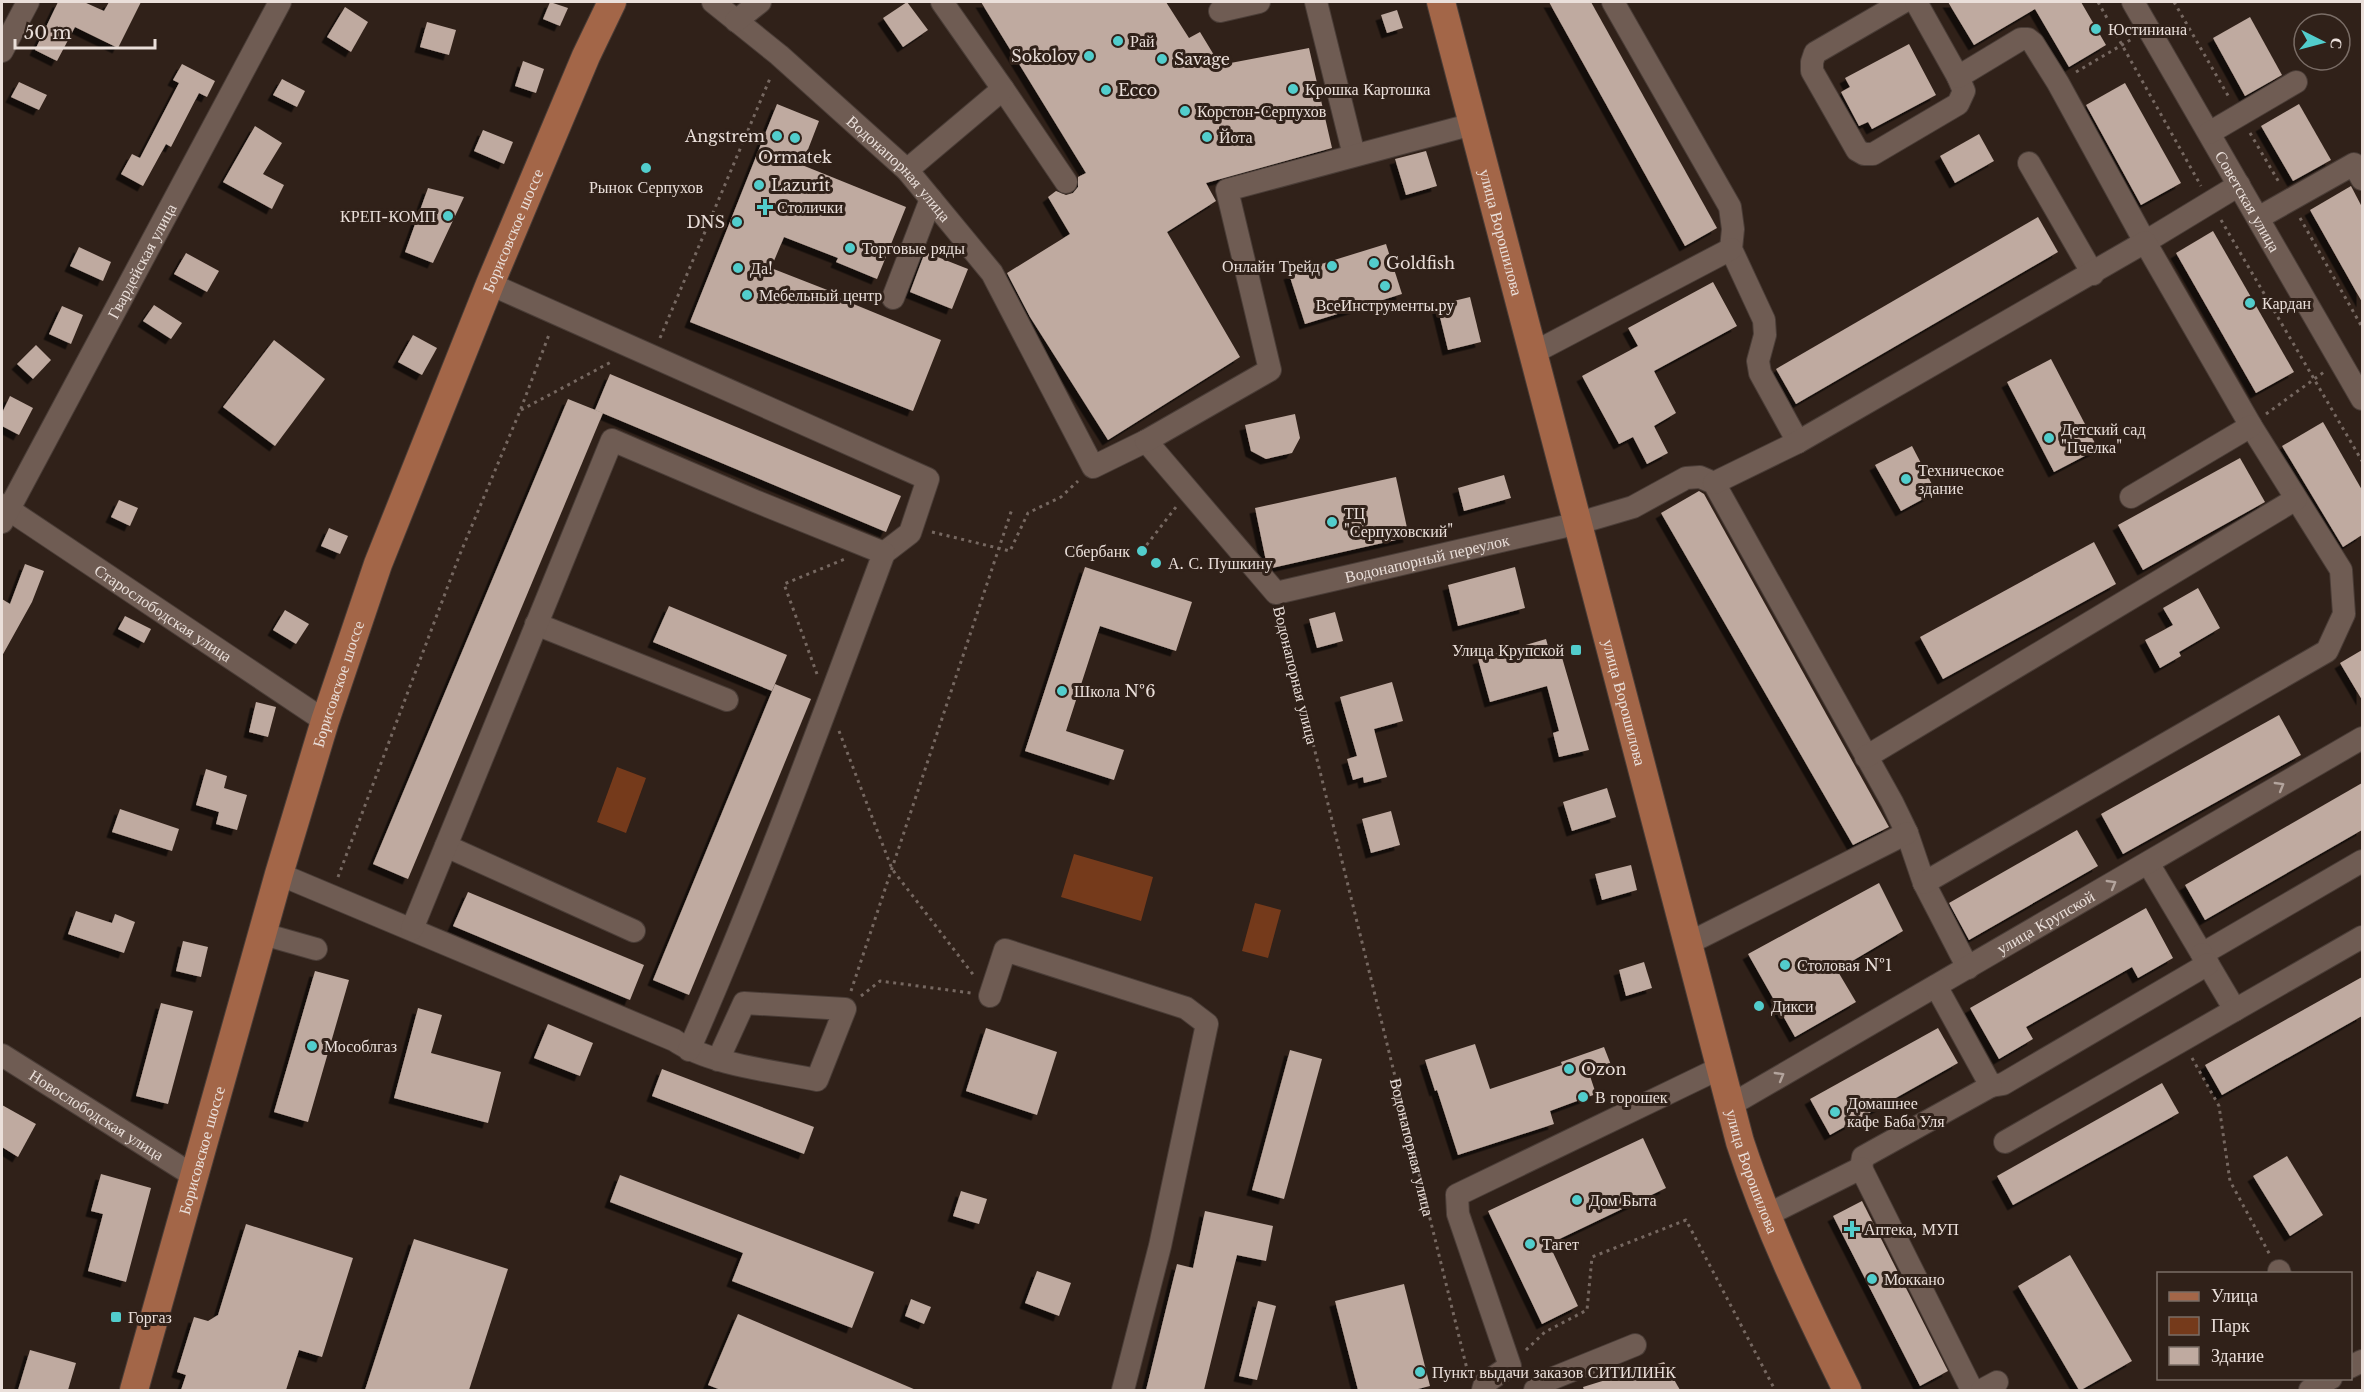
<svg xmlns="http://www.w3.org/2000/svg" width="2364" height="1392" viewBox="0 0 2364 1392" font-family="'Libre Baskerville',serif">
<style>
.green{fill:#753a1b}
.building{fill:#bfaaa0;filter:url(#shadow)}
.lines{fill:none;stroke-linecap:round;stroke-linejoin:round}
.minor-casing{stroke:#4a3d37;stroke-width:24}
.major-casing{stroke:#4a3d37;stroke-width:30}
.path{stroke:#766861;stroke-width:3;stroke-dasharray:3 4.5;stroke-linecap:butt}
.minor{stroke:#6f5c53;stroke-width:22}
.major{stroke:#a36648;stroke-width:28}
.oneway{stroke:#b3a49d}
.poi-dot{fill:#52cdcc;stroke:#302119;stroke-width:2}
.labels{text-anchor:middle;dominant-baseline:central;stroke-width:6;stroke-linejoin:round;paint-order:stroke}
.poi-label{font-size:16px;fill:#eadfda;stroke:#302119;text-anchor:start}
.street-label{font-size:16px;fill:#eadfda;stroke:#302119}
</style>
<defs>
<filter id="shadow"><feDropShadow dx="-5.5" dy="5.5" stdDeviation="0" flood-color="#0009"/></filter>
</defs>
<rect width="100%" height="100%" fill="#302119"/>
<!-- green -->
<g class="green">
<polygon points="617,767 646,778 626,833 597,822"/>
<polygon points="1074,854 1153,877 1141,921 1061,897"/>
<polygon points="1255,903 1281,910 1268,958 1242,951"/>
</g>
<!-- building -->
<g class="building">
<polygon points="58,2 84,2 104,11 109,2 141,2 118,48 75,27 57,61 35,50"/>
<polygon points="550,2 568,8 560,26 543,19"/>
<polygon points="907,2 928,30 903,47 883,18"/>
<polygon points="981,2 1166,2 1189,38 1200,32 1220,65 1309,48 1332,148 1206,183 1216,201 1167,232 1240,357 1108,440 1030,317 1007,273 1070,234 1048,197 1056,191 1066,195 1073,193 1078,187 1078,177 1086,173"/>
<polygon points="1549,2 1591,2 1717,228 1685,246"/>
<polygon points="1948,2 2081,2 2106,45 2069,67 2035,9 1974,45"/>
<polygon points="345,7 368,22 351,52 327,37"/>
<polygon points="1397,10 1403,28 1387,33 1381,15"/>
<polygon points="2250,17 2282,75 2245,96 2213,38"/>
<polygon points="427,22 456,30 449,55 420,47"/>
<polygon points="1909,44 1936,95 1872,129 1868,122 1859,126 1841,92 1850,87 1845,78"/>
<polygon points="523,61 544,69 536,93 515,86"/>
<polygon points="182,64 215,81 207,97 199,93 171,147 166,144 143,186 121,174 132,154 140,158 179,83 173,80"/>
<polygon points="282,79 305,91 297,107 273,95"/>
<polygon points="19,82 47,95 39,110 11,97"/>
<polygon points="2125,83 2181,183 2141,205 2086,105"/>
<polygon points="777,104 819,121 802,165 906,207 877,279 836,262 838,258 784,237 771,268 835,293 834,296 941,340 913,411 690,322"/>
<polygon points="2299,104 2331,160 2293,181 2261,126"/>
<polygon points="255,126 282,143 263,174 284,185 272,209 223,182"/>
<polygon points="483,130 513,142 504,164 474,151"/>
<polygon points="1979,134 1994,161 1955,183 1940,156"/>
<polygon points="1426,151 1437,186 1406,195 1395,159"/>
<polygon points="2351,186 2362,207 2362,302 2310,210"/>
<polygon points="428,188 464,197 433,263 405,252"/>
<polygon points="2038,217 2058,252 1796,404 1776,369"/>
<polygon points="2213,231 2294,372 2256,393 2176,253"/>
<polygon points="1386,244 1402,294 1305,324 1289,274"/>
<polygon points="79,247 111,262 103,281 70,266"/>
<polygon points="925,252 968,269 952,309 910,292"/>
<polygon points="186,253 219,271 207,292 174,274"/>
<polygon points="1713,282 1737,326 1654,371 1676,413 1654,426 1668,453 1647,464 1633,437 1619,444 1582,376 1638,346 1628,328"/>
<polygon points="1470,297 1481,342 1448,350 1437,305"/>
<polygon points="154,305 182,323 171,339 143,321"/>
<polygon points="62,306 83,315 71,344 49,334"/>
<polygon points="413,335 437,348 422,375 398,362"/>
<polygon points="274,340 325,379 275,446 223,407"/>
<polygon points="36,345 51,360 33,379 17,364"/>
<polygon points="2051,359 2098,449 2054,472 2007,382"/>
<polygon points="610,374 901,496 886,532 595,410"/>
<polygon points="10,396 33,408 19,435 2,426 2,413"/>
<polygon points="568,399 603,413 408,879 373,864"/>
<polygon points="1295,414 1300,438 1292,453 1266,459 1251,451 1245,425"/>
<polygon points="2323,422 2362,490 2362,535 2343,547 2282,446"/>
<polygon points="1912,446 1936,492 1901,511 1875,465"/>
<polygon points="2240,458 2265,502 2143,570 2118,525"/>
<polygon points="1504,475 1511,498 1464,511 1458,488"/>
<polygon points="1396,477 1409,537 1272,568 1266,561 1255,508"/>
<polygon points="1699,491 1704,494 1889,827 1853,845 1661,513"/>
<polygon points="119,500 138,508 130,526 111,517"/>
<polygon points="329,528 348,536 340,554 321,546"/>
<polygon points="2094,542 2116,584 1943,679 1920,637"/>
<polygon points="25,564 44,571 32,602 2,656 2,599 10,604"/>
<polygon points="1085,567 1192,602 1176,651 1100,626 1066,731 1124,750 1114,780 1025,751"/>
<polygon points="1515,567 1525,608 1458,626 1448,585"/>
<polygon points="2198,588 2220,628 2179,652 2181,656 2160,668 2145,640 2173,625 2163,608"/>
<polygon points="669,606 787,655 772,691 653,642"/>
<polygon points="285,610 309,624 296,644 273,630"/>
<polygon points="1335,612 1343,641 1317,648 1309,619"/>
<polygon points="125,616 151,629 144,643 118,629"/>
<polygon points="1546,639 1551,657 1561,654 1589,750 1559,757 1553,733 1559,731 1547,686 1490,702 1478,659"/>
<polygon points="2362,650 2362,700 2340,663"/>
<polygon points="1392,682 1403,721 1374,729 1387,777 1364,783 1363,777 1353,780 1347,759 1357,756 1340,697"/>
<polygon points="775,684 811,699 689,995 653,980"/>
<polygon points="256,702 276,707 268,737 249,732"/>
<polygon points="2279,715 2301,755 2123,854 2101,814"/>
<polygon points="206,769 227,776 224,788 247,795 237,830 216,824 219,812 196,805"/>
<polygon points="2362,783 2362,830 2205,920 2185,885"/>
<polygon points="1607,788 1616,817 1572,831 1563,802"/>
<polygon points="120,809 179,829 172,851 112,832"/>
<polygon points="1391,811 1400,845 1371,853 1362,819"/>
<polygon points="2077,830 2098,866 1969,940 1949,903"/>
<polygon points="1631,865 1637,890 1602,900 1595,874"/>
<polygon points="1879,883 1903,931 1837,970 1856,1002 1795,1037 1748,954"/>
<polygon points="468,892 644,965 630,1000 453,926"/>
<polygon points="2146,908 2173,958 2138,978 2132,967 2026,1027 2033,1039 1999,1059 1970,1008"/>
<polygon points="76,911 112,923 115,914 135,922 124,953 68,934"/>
<polygon points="183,941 208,947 201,977 176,971"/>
<polygon points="1644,962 1652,988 1626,996 1619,970"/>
<polygon points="315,971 349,980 308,1122 274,1112"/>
<polygon points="2362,977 2362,1016 2222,1095 2205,1065"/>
<polygon points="161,1003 193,1011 168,1104 136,1096"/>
<polygon points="418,1008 442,1015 431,1053 501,1072 488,1123 394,1098"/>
<polygon points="548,1024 593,1043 580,1076 534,1058"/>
<polygon points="986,1028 1057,1052 1037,1115 966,1091"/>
<polygon points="1938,1028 1958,1063 1830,1135 1810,1099"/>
<polygon points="1475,1044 1490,1089 1562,1065 1561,1062 1604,1047 1611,1065 1589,1073 1596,1094 1550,1111 1554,1124 1458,1155 1437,1090 1435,1091 1425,1060"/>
<polygon points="1290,1050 1322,1059 1284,1199 1252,1190"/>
<polygon points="662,1069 814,1127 804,1154 652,1096"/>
<polygon points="2162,1083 2179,1113 2013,1205 1997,1176"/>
<polygon points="2,1105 36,1124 18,1157 2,1147"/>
<polygon points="1643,1138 1666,1188 1549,1244 1578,1306 1542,1324 1488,1211"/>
<polygon points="2287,1156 2323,1215 2290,1236 2253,1176"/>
<polygon points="101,1174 151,1188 126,1282 88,1271 103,1214 91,1211"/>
<polygon points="620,1175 874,1272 852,1328 732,1281 743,1253 610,1202"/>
<polygon points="961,1191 987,1199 979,1224 953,1216"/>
<polygon points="1862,1201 1948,1371 1920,1386 1833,1216"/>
<polygon points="1205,1211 1273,1226 1266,1261 1237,1255 1204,1390 1146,1390 1177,1264 1193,1268"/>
<polygon points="246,1224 353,1258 322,1357 299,1350 286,1390 181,1390 186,1375 177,1372 194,1317 208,1321 218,1315"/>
<polygon points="414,1239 508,1269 469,1390 365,1390"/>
<polygon points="2070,1255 2132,1361 2081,1390 2079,1390 2018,1286"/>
<polygon points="1037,1271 1071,1283 1059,1316 1025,1303"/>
<polygon points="1404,1284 1430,1386 1414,1390 1358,1390 1335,1301"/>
<polygon points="911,1299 931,1307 924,1324 905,1316"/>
<polygon points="1258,1301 1276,1306 1257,1380 1239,1376"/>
<polygon points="738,1314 916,1390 721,1390 708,1385"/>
<polygon points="30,1350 76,1363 68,1390 18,1390"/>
<polygon points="1664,1362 1680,1390 1584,1390 1583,1387"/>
</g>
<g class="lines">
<defs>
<g id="minor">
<path id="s2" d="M713,2L779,55L907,170L992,273L1093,467L1146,441L1276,593L1579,523L1633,507L1686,478L1700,477L1714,483L1892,802L1907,833L1924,883L1968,968"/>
<polyline points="1316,2 1354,155"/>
<polyline points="1613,2 1730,207 1733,229 1731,249 1764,320 1765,335 1758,361 1760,373 1798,442"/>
<polyline points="1903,2 1815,53 1812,62 1812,71 1857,150 1864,154 1873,154 1958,104 1964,91 1958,77"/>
<polyline points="1916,2 1958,77 2021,39 2028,39 2033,43 2058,83 2145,242 2239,185"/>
<path id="s3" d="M2133,2L2362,399"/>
<polyline points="1220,11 1259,2"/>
<polyline points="736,21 760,2"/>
<polyline points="2,51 28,2"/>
<polyline points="1003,89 1066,182"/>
<polyline points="2209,133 2296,82"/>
<polyline points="2029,163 2093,274"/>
<polyline points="907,170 1003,89 942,2"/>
<polyline points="2258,218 2354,164 2362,179"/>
<polyline points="490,284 928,479 910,533 884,553"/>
<polyline points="893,298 931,199"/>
<polyline points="1533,353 1731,249"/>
<polyline points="1146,441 1270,370 1227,190 1473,124"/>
<polyline points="1714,483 1798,442 2145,242 2251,426 2341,570 2344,614 2327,651 1924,883"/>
<polyline points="2131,497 2251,426"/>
<path id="s4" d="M2,505L325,721"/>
<path id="s5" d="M2,522L280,2"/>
<polyline points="536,624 727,700"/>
<polyline points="1866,757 2296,499"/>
<polyline points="446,846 634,931"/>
<polyline points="2148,863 2202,954 2362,861"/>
<path d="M279,874L674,1040C710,1065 774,1071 817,1080L845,1009L744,1003L718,1060"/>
<path d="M412,929L612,440L755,501L884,553C822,720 760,888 689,1050"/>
<polyline points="263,934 316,949"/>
<polyline points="1687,944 1907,833"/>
<polyline points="2202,954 2235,1010"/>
<polyline points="990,996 1005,950 1186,1008 1207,1024 1160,1246 1123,1390"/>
<path id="s6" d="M2,1055L194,1176"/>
<polyline points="1991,1086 2003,1084 2208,964"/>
<path id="s7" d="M1729,1106L2362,738"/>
<polyline points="2005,1142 2362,937"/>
<polyline points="1861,1168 1863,1157 1991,1086 1936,986"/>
<polyline points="1765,1216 1861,1168 1972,1390"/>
<polyline points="2279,1271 2280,1274"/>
<polyline points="2350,1367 2362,1361"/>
<polyline points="1483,1390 1485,1383 1510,1366 1458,1214 1457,1195 1720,1068"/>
<polyline points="1535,1390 1546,1381 1635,1345"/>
<polyline points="1982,1390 1997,1382"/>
<polyline points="2310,1390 2331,1378"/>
</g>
<g id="major">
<path id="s8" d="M1441,2L1740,1142C1769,1230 1806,1307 1847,1390"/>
<path id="s9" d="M134,1390L279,874L325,721L378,564L490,284L586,56L612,2"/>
</g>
</defs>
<!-- minor casing -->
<use href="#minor" class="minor-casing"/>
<!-- major casing -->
<use href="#major" class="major-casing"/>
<!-- path -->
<g class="path">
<polyline points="2098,2 2201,186"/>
<polyline points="2174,2 2230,99"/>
<polyline points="2076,72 2132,39"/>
<polyline points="2250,133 2280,184"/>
<polyline points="2300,218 2362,327"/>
<polyline points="2221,220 2362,461"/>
<polyline points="660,338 771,76"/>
<polyline points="521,410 613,361"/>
<polyline points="2266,414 2324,372"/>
<polyline points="932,532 1010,551 1028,513 1061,497 1078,481"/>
<polyline points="1142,551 1176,507"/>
<path id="s1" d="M1281,613L1468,1373"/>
<polyline points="817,674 784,584 845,559"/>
<polyline points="839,731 892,869 975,977"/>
<polyline points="338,877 460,554 520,411 550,332"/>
<polyline points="851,991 1012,509"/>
<polyline points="861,996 880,981 971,993"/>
<polyline points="2192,1058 2219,1106 2230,1181 2270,1255"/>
<polyline points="1526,1350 1545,1332 1587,1310 1592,1257 1686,1220 1775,1390"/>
</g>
<!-- minor -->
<use href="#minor" class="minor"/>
<!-- major -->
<use href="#major" class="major"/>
</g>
<!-- one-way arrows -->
<defs><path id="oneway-chevron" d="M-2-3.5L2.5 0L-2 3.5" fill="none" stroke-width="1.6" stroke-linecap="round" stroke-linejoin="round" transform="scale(1.5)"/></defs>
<g class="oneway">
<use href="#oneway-chevron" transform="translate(2280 786) rotate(-30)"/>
<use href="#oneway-chevron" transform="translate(2112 884) rotate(-30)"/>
<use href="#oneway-chevron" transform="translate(1780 1076) rotate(-30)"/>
</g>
<!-- markers -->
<g class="poi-dot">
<circle cx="2096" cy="29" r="6"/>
<circle cx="1118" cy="41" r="6"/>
<circle cx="1089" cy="56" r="6"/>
<circle cx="1162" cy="59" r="6"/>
<circle cx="1293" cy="89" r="6"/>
<circle cx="1106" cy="90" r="6"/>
<circle cx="1185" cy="111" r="6"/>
<circle cx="777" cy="136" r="6"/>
<circle cx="1207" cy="137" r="6"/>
<circle cx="795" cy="138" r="6"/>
<circle cx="646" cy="168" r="6"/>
<circle cx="759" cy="185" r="6"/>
<path d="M762 198h6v6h6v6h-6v6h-6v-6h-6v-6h6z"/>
<circle cx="448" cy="216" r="6"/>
<circle cx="737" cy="222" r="6"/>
<circle cx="850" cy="248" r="6"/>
<circle cx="1374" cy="263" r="6"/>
<circle cx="1332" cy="266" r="6"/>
<circle cx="738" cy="268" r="6"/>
<circle cx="1385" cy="286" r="6"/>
<circle cx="747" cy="295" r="6"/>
<circle cx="2250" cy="303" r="6"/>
<circle cx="2049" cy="438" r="6"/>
<circle cx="1906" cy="479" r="6"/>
<circle cx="1332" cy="522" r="6"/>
<circle cx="1142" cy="551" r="6"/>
<circle cx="1156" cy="563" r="6"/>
<rect x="1570" y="644" width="12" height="12" rx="3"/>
<circle cx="1062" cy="691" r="6"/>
<circle cx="1785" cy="965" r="6"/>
<circle cx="1759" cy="1006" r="6"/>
<circle cx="312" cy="1046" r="6"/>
<circle cx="1569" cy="1069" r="6"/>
<circle cx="1583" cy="1097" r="6"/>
<circle cx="1835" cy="1112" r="6"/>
<circle cx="1577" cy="1200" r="6"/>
<path d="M1849 1220h6v6h6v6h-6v6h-6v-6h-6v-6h6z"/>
<circle cx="1530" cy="1244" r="6"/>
<circle cx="1872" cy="1279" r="6"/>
<rect x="110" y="1311" width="12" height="12" rx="3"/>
<circle cx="1420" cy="1372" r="6"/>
</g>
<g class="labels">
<!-- poi labels -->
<g class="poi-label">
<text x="2108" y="29">Юстиниана</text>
<text x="1130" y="41">Рай</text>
<text x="1077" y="56" text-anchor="end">Sokolov</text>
<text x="1174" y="59">Savage</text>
<text x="1305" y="89">Крошка Картошка</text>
<text x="1118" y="90">Ecco</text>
<text x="1197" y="111">Корстон-Серпухов</text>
<text x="765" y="136" text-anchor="end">Angstrem</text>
<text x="1219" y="137">Йота</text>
<text x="795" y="157" text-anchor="middle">Ormatek</text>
<text x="771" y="185">Lazurit</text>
<text x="646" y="187" text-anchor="middle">Рынок Серпухов</text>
<text x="777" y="207">Столички</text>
<text x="436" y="216" text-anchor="end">КРЕП-КОМП</text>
<text x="725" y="222" text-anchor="end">DNS</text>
<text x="862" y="248">Торговые ряды</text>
<text x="1386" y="263">Goldfish</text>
<text x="1320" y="266" text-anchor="end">Онлайн Трейд</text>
<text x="750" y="268">Да!</text>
<text x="759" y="295">Мебельный центр</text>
<text x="2262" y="303">Кардан</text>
<text x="1385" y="305" text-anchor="middle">ВсеИнструменты.ру</text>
<text x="2061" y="429">Детский сад<tspan x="2061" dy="18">"Пчелка"</tspan></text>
<text x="1918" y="470">Техническое<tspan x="1918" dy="18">здание</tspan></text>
<text x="1344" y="513">ТЦ<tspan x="1344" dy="18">"Серпуховский"</tspan></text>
<text x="1130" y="551" text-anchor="end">Сбербанк</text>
<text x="1168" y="563">А. С. Пушкину</text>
<text x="1564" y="650" text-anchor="end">Улица Крупской</text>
<text x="1074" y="691">Школа №6</text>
<text x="1797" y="965">Столовая №1</text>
<text x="1771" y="1006">Дикси</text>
<text x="324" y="1046">Мособлгаз</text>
<text x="1581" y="1069">Ozon</text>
<text x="1595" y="1097">В горошек</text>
<text x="1847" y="1103">Домашнее<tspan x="1847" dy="18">кафе Баба Уля</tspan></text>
<text x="1589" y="1200">Дом Быта</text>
<text x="1864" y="1229">Аптека, МУП</text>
<text x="1542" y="1244">Тагет</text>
<text x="1884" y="1279">Моккано</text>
<text x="128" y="1317">Горгаз</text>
<text x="1432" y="1372">Пункт выдачи заказов СИТИЛИНК</text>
</g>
<!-- street labels -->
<g class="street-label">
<text stroke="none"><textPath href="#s2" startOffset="250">Водонапорная улица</textPath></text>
<text stroke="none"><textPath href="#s3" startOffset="230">Советская улица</textPath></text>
<text stroke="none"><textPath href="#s9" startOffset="1221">Борисовское шоссе</textPath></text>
<text stroke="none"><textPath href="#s8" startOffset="238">улица Ворошилова</textPath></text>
<text stroke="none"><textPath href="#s5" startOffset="296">Гвардейская улица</textPath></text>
<text stroke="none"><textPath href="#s2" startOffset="1023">Водонапорный переулок</textPath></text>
<text stroke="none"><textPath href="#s4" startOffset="194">Старослободская улица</textPath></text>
<text transform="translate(1296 675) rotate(76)">Водонапорная улица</text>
<text stroke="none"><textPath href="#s9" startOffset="735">Борисовское шоссе</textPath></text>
<text stroke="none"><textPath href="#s8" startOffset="724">улица Ворошилова</textPath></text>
<text stroke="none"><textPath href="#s7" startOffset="366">улица Крупской</textPath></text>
<text stroke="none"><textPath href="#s6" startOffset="112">Новослободская улица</textPath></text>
<text stroke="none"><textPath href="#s1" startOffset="550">Водонапорная улица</textPath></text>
<text stroke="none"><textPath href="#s9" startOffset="249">Борисовское шоссе</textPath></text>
<text stroke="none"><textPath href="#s8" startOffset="1210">улица Ворошилова</textPath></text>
</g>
</g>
<!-- border -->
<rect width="2364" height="1392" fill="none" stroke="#eadfda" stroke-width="6"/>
<!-- legend -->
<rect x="2157" y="1272" width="195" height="108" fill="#302119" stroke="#7a6d66" stroke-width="1.5"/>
<rect x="2169" y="1292" width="30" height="9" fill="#a36648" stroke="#7a6d66" stroke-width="1.5"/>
<text x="2211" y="1302" font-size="18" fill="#eadfda">Улица</text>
<rect x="2169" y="1317" width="30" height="18" fill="#753a1b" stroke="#7a6d66" stroke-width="1.5"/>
<text x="2211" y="1332" font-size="18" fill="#eadfda">Парк</text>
<rect x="2169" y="1347" width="30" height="18" fill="#bfaaa0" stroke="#7a6d66" stroke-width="1.5"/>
<text x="2211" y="1362" font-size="18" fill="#eadfda">Здание</text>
<!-- north arrow -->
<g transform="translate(2322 42) rotate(96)"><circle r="28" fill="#302119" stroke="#7a6d66" stroke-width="1.5"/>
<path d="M0-4.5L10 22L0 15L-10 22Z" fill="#52cdcc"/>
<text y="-9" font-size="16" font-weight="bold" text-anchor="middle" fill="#eadfda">С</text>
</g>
<!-- scale -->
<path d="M15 39v9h140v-9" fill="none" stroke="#eadfda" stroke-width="3"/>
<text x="24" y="39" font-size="18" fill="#eadfda" stroke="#302119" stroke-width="4.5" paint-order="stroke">50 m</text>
</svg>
